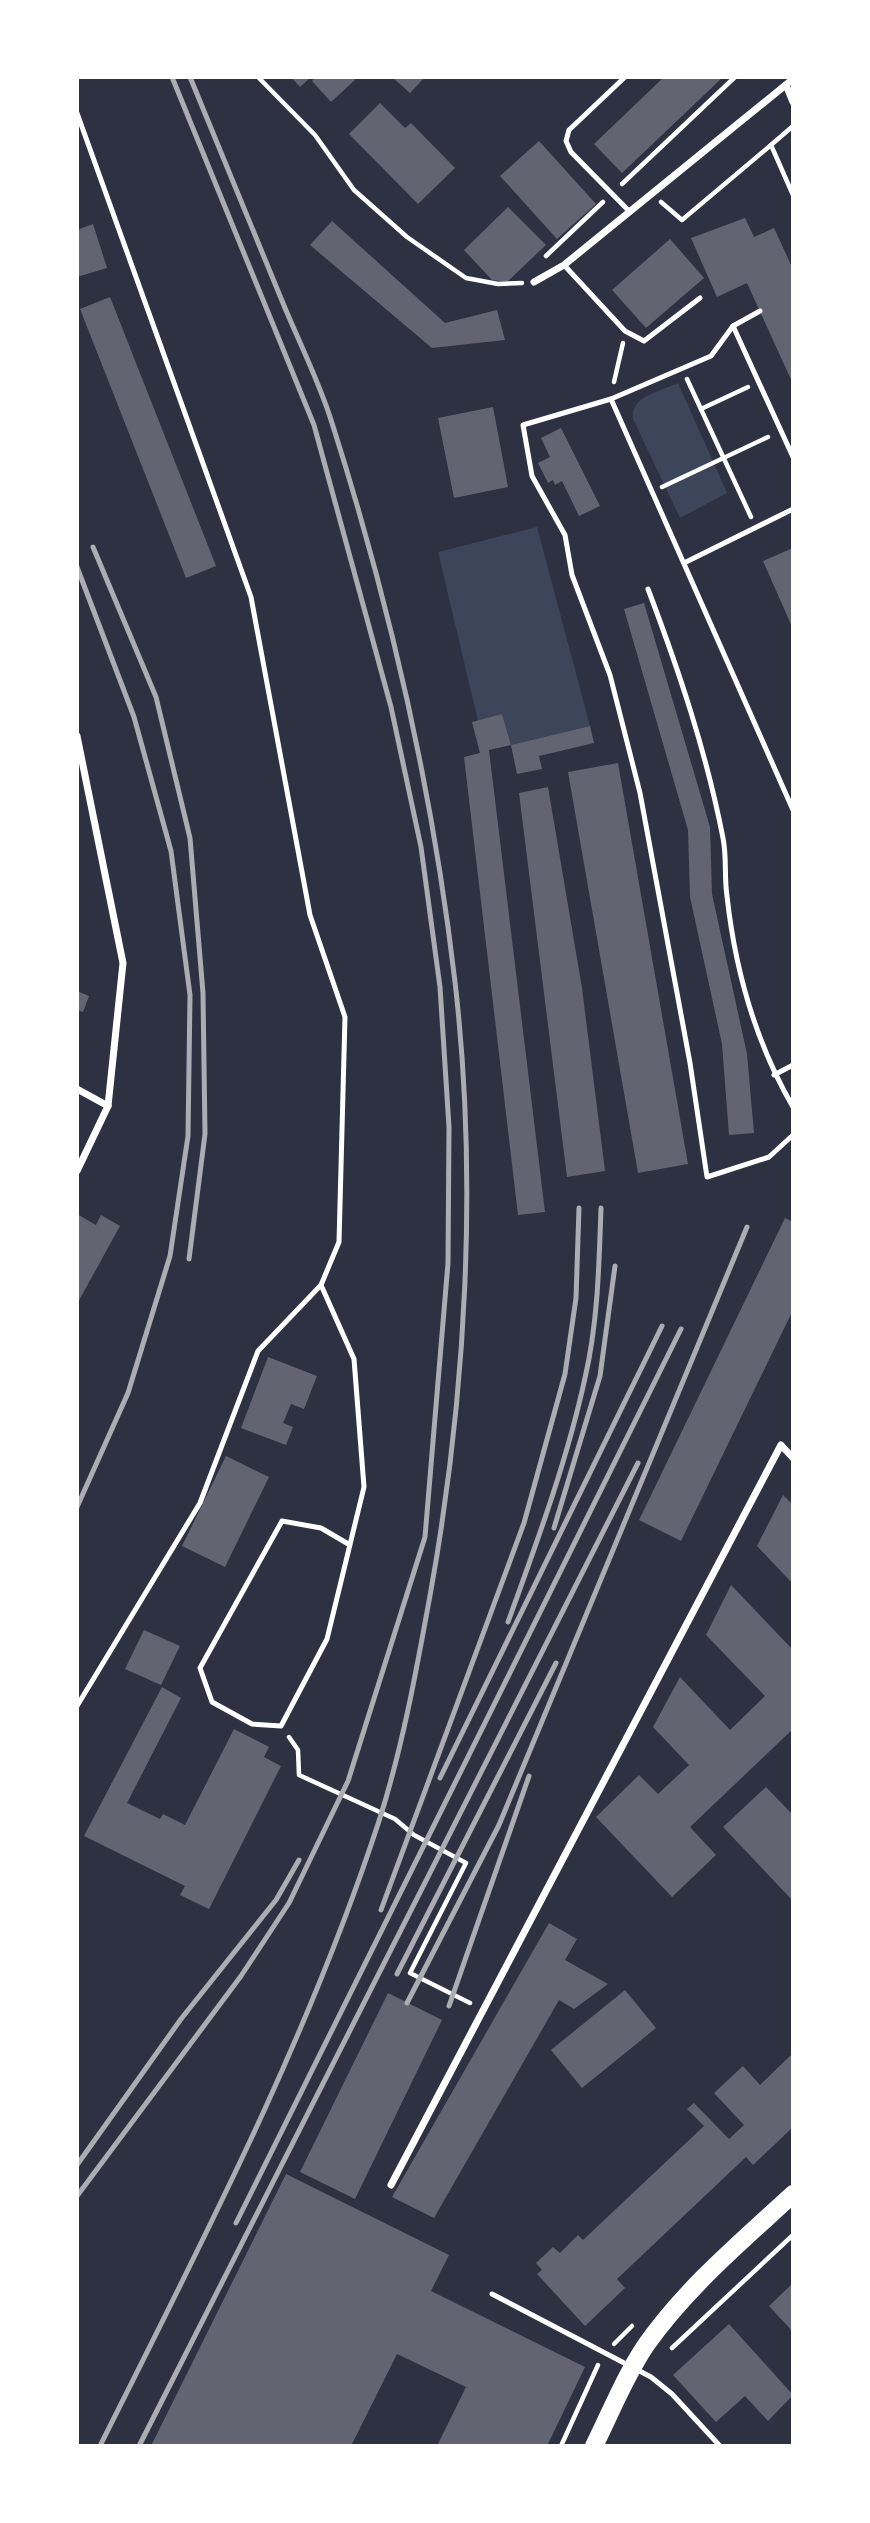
<svg xmlns="http://www.w3.org/2000/svg" width="870" height="2523" viewBox="0 0 870 2523" font-family="'Exo 2',sans-serif">
<style>
.green{fill:#3c4559}
.building{fill:#626471}
.lines{fill:none;stroke-linecap:round;stroke-linejoin:round}
.path{stroke:#fff;stroke-width:4.5}
.service{stroke:#fff;stroke-width:5}
.minor{stroke:#fff;stroke-width:7}
.primary{stroke:#fff;stroke-width:18}
.rail{stroke:#abadb3;stroke-width:5}
</style>
<rect width="100%" height="100%" fill="#2d3142"/>
<!-- green -->
<g class="green">
<path d="M678,383L727,493L680,518L633,419C630,396 661,391 678,383Z"/>
<polygon points="537,527 590,726 511,745 502,714 478,721 438,552"/>
</g>
<!-- building -->
<g class="building">
<polygon points="291,77 311,77 300,87"/>
<polygon points="316,77 352,77 355,80 331,102 312,81"/>
<polygon points="392,77 425,77 410,93"/>
<polygon points="664,77 723,77 622,173 594,144"/>
<polygon points="380,103 405,128 411,123 455,168 418,204 349,134"/>
<polygon points="539,141 596,204 557,239 500,176"/>
<polygon points="508,207 546,245 507,282 492,280 464,250"/>
<polygon points="745,218 754,237 774,228 793,269 793,384 747,283 717,297 691,238"/>
<polygon points="332,221 445,323 497,310 505,340 432,348 310,245"/>
<polygon points="93,224 107,268 77,277 77,230"/>
<polygon points="670,239 704,278 646,328 612,290"/>
<polygon points="110,297 216,566 186,578 80,309"/>
<polygon points="493,407 508,487 454,498 438,418"/>
<polygon points="561,428 600,506 579,516 562,481 555,485 553,480 548,483 538,463 550,457 541,438"/>
<polygon points="793,548 793,629 763,561"/>
<polygon points="644,603 710,827 712,894 747,1054 754,1133 729,1135 722,1044 690,897 688,830 624,609"/>
<polygon points="502,714 511,745 590,726 594,743 539,756 542,769 517,774 511,745 489,750 545,1212 518,1215 464,757 480,753 472,722"/>
<polygon points="618,763 688,1164 638,1173 568,772"/>
<polygon points="548,787 582,988 605,1171 567,1177 519,793"/>
<polygon points="77,991 89,996 83,1012 77,1010"/>
<polygon points="77,1214 96,1225 101,1215 120,1226 77,1304"/>
<polygon points="785,1218 793,1222 793,1310 681,1541 639,1520"/>
<polygon points="268,1357 317,1376 304,1409 291,1404 283,1423 293,1427 286,1445 241,1428"/>
<polygon points="226,1456 269,1477 225,1567 182,1546"/>
<polygon points="783,1495 793,1505 793,1584 757,1546"/>
<polygon points="731,1585 793,1650 793,1729 690,1827 716,1855 672,1897 596,1817 639,1775 658,1794 689,1765 653,1727 680,1677 730,1730 765,1696 706,1635"/>
<polygon points="144,1630 180,1646 161,1685 125,1669"/>
<polygon points="162,1687 181,1698 127,1803 160,1819 163,1814 185,1825 234,1729 269,1747 264,1757 281,1766 209,1909 180,1895 185,1886 84,1836"/>
<polygon points="766,1787 793,1815 793,1901 723,1827"/>
<polygon points="549,1923 577,1939 565,1960 608,1984 574,2009 559,2000 434,2218 392,2197"/>
<polygon points="625,1990 656,2028 582,2088 551,2050"/>
<polygon points="388,1993 442,2020 355,2199 300,2172"/>
<polygon points="793,2053 793,2127 753,2165 746,2157 617,2279 625,2288 585,2326 537,2274 542,2270 536,2263 553,2247 560,2253 578,2235 583,2240 704,2126 687,2109 694,2103 729,2139 744,2125 714,2093 743,2066 760,2085"/>
<polygon points="286,2174 449,2255 431,2291 585,2367 547,2446 437,2446 466,2387 397,2354 351,2446 151,2446"/>
<polygon points="793,2283 793,2332 769,2306"/>
<polygon points="729,2324 793,2395 768,2421 745,2396 716,2422 673,2375"/>
</g>
<g class="lines">
<!-- path -->
<g class="path">
<polyline points="258,77 315,135 354,190 407,237 466,278 498,284 522,283"/>
<polyline points="771,145 793,126"/>
<polyline points="622,184 735,77"/>
<polyline points="661,202 682,220 771,145 793,195"/>
<polyline points="546,256 603,202"/>
<polyline points="687,379 751,517"/>
<polyline points="614,382 623,343"/>
<polyline points="701,409 748,387"/>
<polyline points="662,487 768,437"/>
<polyline points="289,1737 298,1750 299,1775 395,1819 414,1835 466,1863 410,1973 470,2003"/>
<polyline points="614,2344 632,2326"/>
<polyline points="672,2348 793,2235"/>
<polyline points="561,2446 598,2365"/>
</g>
<!-- service -->
<g class="service">
<polyline points="625,77 569,130 566,141 571,152 630,212"/>
<polyline points="77,113 251,597 310,915 345,1017 339,1242 321,1285 258,1351 200,1503 77,1706"/>
<polyline points="564,265 625,331 644,341 700,298"/>
<polyline points="760,311 733,326 711,356 611,399 793,810"/>
<polyline points="733,326 793,457"/>
<polyline points="611,399 523,425 532,476 565,535 572,575 610,675 640,793 690,1063 707,1177 769,1157 793,1135"/>
<polyline points="684,563 793,509"/>
<path d="M648,589C679,671 706,751 723,838C727,857 724,877 727,896C735,969 756,1043 793,1107"/>
<polyline points="774,1075 793,1065"/>
<polyline points="321,1285 354,1359 364,1487 327,1639 281,1726 252,1724 212,1702 200,1668 282,1521 321,1528 350,1545"/>
<polyline points="492,2294 651,2377 672,2394 720,2446"/>
</g>
<!-- minor -->
<g class="minor">
<polyline points="786,85 793,102"/>
<polyline points="534,282 564,265 793,79"/>
<polyline points="77,736 123,963 108,1106 77,1171"/>
<polyline points="77,1089 108,1106"/>
<polyline points="391,2185 781,1445 793,1458"/>
</g>
<!-- primary -->
<path class="primary" d="M594,2446C611,2412 625,2376 646,2345C686,2288 742,2241 793,2194"/>
<!-- rail -->
<g class="rail">
<polyline points="93,547 156,697 190,838 203,993 205,1134 189,1259"/>
<polyline points="77,567 134,717 171,851 190,995 188,1136 170,1256 128,1393 77,1507"/>
<polyline points="554,1528 600,1376 615,1266"/>
<path d="M508,1622C537,1542 567,1461 585,1378C598,1322 599,1264 601,1208"/>
<polyline points="440,1778 662,1326"/>
<polyline points="381,1910 524,1523 565,1374 576,1298 579,1208"/>
<polyline points="397,1974 556,1663"/>
<polyline points="407,2003 499,1825 747,1227"/>
<polyline points="449,2006 529,1776"/>
<polyline points="77,2165 181,2019 276,1900 299,1860"/>
<polyline points="77,2196 241,1976 289,1903 348,1781 425,1537 448,1263 449,1127 440,987 421,847 391,707 314,425 172,77"/>
<polyline points="236,2223 681,1329"/>
<path d="M100,2446C202,2242 308,2039 379,1821C403,1746 417,1667 431,1590C466,1394 478,1180 455,982C433,792 390,605 332,423C320,384 301,346 285,308C253,231 221,154 190,77"/>
<polyline points="139,2446 638,1463"/>
</g>
</g>
<!-- border -->
<rect width="870" height="2523" fill="none" stroke="#ffffff" stroke-width="158"/>
</svg>
